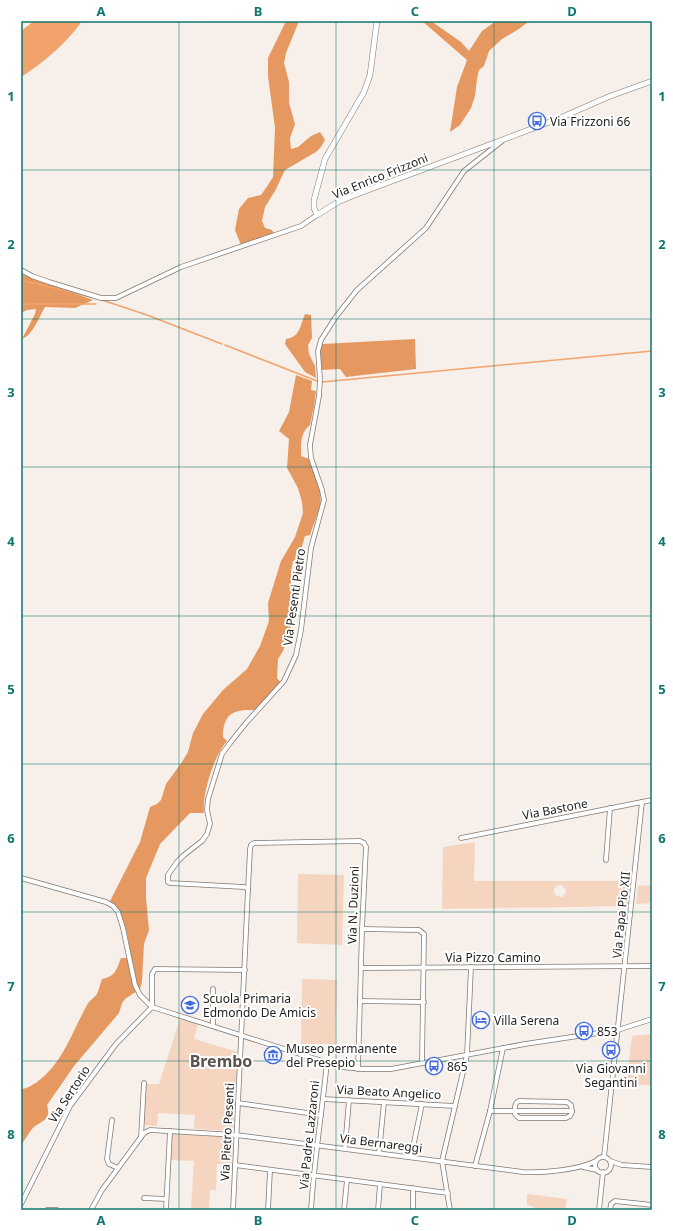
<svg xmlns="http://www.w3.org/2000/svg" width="673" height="1231" viewBox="0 0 673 1231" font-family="'Noto Sans',sans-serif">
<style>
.green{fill:#f5d5c0;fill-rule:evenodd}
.forest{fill:#e59860}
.water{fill:#f1a36b}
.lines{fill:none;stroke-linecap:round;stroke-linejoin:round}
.stream{stroke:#f1a36b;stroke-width:1.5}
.minor-casing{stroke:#817974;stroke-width:5.5}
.tertiary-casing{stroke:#817974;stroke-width:6}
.minor{stroke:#fff;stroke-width:4}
.tertiary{stroke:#fff;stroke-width:5}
.grid{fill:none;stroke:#0f766e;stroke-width:1;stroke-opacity:0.55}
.labels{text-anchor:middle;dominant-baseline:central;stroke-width:4;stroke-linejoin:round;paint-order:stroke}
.poi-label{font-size:12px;fill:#201e1c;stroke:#fff;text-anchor:start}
.street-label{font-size:12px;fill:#201e1c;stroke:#fff}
.district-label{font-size:16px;font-weight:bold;fill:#59524e;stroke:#fff}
.neatline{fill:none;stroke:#0f766e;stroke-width:1.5}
.grid-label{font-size:13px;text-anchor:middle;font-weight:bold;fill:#0f766e}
</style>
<rect width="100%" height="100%" fill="#f7efe9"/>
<!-- green -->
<g class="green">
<path d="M475,842L474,881H631L629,906L442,909L443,847ZM558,885H562L566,890L565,894L562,897L556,896L554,893V889Z"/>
<polygon points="298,874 344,875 342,945 297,943"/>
<polygon points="652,885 652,903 636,904 638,886"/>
<polygon points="302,979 337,980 335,1044 301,1044"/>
<polygon points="180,1019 198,1024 194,1039 238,1052 233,1131 194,1129 195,1115 158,1113 157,1126 143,1125 146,1084 159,1084"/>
<polygon points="652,1034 652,1085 626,1085 632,1036"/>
<polygon points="172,1134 233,1137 232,1164 217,1164 216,1190 210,1190 209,1210 191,1210 194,1161 171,1160"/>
<polygon points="527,1194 567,1199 565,1210 533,1210 534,1207 527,1205"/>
</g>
<!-- forest -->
<g class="forest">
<polygon points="286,21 299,21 286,53 284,63 289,82 289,103 295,124 290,138 291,149 298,147 311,136 320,132 325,140 321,147 316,152 285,170 275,191 265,207 262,221 265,228 272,230 275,235 241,245 235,230 239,209 248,198 261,195 268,185 273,177 275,128 268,76 268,58"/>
<polygon points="422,21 431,21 461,42 469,51 482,31 496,21 529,21 519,29 502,39 489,51 484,66 479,70 477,79 475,96 471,108 460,125 450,132 457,87 467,60"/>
<path d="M21,274L93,300L75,308L45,307C39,317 33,335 22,339L35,314L36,309L27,310L21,313Z"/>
<path d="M305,314L311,315L312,338L308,345L309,354L315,366L316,378L305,372L285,344L286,339C300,337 300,326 305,314Z"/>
<polygon points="415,339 416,369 346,377 340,369 321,370 320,351 322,344"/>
<path d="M296,375L312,381L311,390L316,391L314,406L310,425C300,433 301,444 301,456L309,459C314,473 323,490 320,505C318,515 313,525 310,535L305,536L298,560L293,561L291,572V630L283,651L278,659L277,678L281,683L254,710C233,709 223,714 223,737L227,741C214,756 202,793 204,813H190L160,844L146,878V898L149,930L144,944L142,982L140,989L125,999L122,1003L119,1013L74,1066L47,1105C52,1122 40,1120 32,1129C28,1134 25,1140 21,1145V1089C27,1089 32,1085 37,1082C63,1063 72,1032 87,1005C89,1001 94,998 97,994C99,990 100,984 102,979C116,976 116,970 121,958H131C128,938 126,914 110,901L140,842L150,807L157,804L161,800L166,784L182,762L188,752L193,733L203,714L223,690L247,669L260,646L269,621L268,603L281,561L295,537L303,513L302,502L298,488L287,468L289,439L279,431L289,412Z"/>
</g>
<!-- water -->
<path class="water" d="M34,21H82C66,44 44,62 21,77V31Z"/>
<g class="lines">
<!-- stream -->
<g class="stream">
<polyline points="21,280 91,297"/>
<polyline points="102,300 147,315 222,344"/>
<polyline points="21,305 27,304 96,304"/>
<polyline points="225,345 317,381"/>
<polyline points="322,382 652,351"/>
</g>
<defs>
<g id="minor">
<polyline points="21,270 32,276 49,282 101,298 116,298 181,267 301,226 317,215"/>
<polyline points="461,838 652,800"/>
<polyline points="606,860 610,808"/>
<polyline points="21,878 106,902 113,906 118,912 123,928 135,985 140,995 152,1007 341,1067 362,1069 391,1069 525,1044 618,1030 652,1019"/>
<polyline points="248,889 250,849 251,845 254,843 360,841 364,843 366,847 362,929 358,1069"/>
<polyline points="362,929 419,930 424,934 422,1063"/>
<polyline points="361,968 652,966"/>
<polyline points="360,1001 424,1002"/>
<polyline points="152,1007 152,974 155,969 245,970"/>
<polyline points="213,1026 213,989"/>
<polyline points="323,1099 455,1106"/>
<path d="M519,1101L567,1102L571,1105L572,1112L570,1116L566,1118H519L515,1114C515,1108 514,1103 519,1101Z"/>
<polyline points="238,1103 321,1115"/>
<polyline points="490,1111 572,1111"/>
<polyline points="112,1120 107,1159 109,1164 118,1168"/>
<polyline points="141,1137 144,1083"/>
<polyline points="345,1148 349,1100"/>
<polyline points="379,1153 384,1102"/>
<polyline points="411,1157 422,1104"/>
<polyline points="604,1157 642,802"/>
<circle cx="603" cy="1165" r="8"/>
<polyline points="610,1161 622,1165 652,1167"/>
<polyline points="235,1165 448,1193"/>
<polyline points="475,1166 490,1111 503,1048"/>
<polyline points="583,1167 597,1170"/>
<polyline points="413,1188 413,1210"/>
<polyline points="144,1198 166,1199"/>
<polyline points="21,1204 70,1106 116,1044 152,1007"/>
<polyline points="47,1210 57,1210"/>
<path d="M91,1210L102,1190L144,1133L150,1130L236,1135L523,1172C544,1173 578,1170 596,1161"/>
<polyline points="166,1210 170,1131"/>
<polyline points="233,1210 248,889 244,887 170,883 168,882 168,875 177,862 184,855 202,841 207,834 210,824 207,810 208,799 222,754 230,743 246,723 284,681 296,655 301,630 311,548 324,500 322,490 311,458 310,445 319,396 320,379 318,351 321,340 335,318 357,290 426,228 464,171 502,141"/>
<polyline points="268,1210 270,1170"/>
<path d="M311,1210C314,1161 322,1112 327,1062"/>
<polyline points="344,1210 347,1180"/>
<polyline points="378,1210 380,1184"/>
<polyline points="450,1210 442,1161 467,1055 471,967"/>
<polyline points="599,1210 603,1172"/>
<polyline points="610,1210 611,1204 615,1201 652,1205"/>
</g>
<polyline id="tertiary" points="377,21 370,75 364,92 325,159 314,200 314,208 317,215 338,202 352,196 502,140 560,118 608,97 652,81"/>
</defs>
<!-- minor casing -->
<use href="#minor" class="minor-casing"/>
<!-- tertiary casing -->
<use href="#tertiary" class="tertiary-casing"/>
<!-- minor -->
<use href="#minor" class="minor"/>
<!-- tertiary -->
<use href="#tertiary" class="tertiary"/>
</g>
<!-- grid -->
<path class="grid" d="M179,21V1210M336,21V1210M494,21V1210M21,170H652M21,319H652M21,467H652M21,616H652M21,764H652M21,912H652M21,1061H652"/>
<!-- icons -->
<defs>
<symbol id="bus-ring" viewBox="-11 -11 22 22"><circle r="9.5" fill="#fff" stroke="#416adc" stroke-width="1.5"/><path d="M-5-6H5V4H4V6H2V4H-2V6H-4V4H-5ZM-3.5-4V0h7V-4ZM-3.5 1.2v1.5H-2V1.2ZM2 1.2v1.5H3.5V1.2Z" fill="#416adc"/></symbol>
<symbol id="school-ring" viewBox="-11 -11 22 22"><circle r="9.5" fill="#fff" stroke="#416adc" stroke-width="1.5"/><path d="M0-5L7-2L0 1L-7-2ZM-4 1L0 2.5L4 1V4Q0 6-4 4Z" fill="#416adc"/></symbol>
<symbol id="hotel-ring" viewBox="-11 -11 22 22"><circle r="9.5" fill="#fff" stroke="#416adc" stroke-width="1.5"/><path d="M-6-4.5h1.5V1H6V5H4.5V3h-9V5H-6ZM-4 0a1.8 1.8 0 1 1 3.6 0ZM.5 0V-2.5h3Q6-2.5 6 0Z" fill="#416adc"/></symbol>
<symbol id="museum-ring" viewBox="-11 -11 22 22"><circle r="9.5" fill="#fff" stroke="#416adc" stroke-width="1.5"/><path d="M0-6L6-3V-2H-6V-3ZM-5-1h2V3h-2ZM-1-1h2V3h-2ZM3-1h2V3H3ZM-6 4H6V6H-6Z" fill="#416adc"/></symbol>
</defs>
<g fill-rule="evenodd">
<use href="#bus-ring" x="527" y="111" width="20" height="20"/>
<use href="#school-ring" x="180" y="995" width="20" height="20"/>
<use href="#hotel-ring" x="471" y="1010" width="20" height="20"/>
<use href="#bus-ring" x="574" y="1021" width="20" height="20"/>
<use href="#bus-ring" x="601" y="1040" width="20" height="20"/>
<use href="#museum-ring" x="263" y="1045" width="20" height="20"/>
<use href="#bus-ring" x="424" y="1056" width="20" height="20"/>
</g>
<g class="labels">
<!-- poi labels -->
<g class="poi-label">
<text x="550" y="121">Via Frizzoni 66</text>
<text x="203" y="998">Scuola Primaria<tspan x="203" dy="14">Edmondo De Amicis</tspan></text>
<text x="494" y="1020">Villa Serena</text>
<text x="597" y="1031">853</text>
<text x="286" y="1048">Museo permanente<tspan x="286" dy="14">del Presepio</tspan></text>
<text x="447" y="1066">865</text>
<text x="611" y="1068" text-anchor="middle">Via Giovanni<tspan x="611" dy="14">Segantini</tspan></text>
</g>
<!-- street labels -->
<g class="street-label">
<text transform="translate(380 176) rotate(-22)">Via Enrico Frizzoni</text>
<text transform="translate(294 597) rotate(-82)">Via Pesenti Pietro</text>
<text transform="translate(555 809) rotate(-11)">Via Bastone</text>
<text transform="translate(353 905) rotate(-88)">Via N. Duzioni</text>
<text transform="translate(621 915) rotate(-84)">Via Papa Pio XII</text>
<text x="493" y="957">Via Pizzo Camino</text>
<text transform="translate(389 1092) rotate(3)">Via Beato Angelico</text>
<text transform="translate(69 1094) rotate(-57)">Via Sertorio</text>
<text transform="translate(227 1132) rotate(-87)">Via Pietro Pesenti</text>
<text transform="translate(309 1135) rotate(-84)">Via Padre Lazzaroni</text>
<text transform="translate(381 1143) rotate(7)">Via Bernareggi</text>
</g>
<!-- district labels -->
<g class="district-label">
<text x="221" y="1061">Brembo</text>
</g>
</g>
<!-- border -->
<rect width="673" height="1231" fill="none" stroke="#ffffff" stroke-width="44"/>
<rect x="22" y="22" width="629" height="1187" class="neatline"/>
<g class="grid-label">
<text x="101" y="16">A</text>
<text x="258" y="16">B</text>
<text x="415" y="16">C</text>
<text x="572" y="16">D</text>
<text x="11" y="101">1</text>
<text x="662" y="101">1</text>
<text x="11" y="249">2</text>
<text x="662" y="249">2</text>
<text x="11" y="397">3</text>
<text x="662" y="397">3</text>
<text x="11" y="546">4</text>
<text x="662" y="546">4</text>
<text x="11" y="694">5</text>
<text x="662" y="694">5</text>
<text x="11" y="843">6</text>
<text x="662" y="843">6</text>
<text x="11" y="991">7</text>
<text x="662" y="991">7</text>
<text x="11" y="1139">8</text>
<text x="662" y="1139">8</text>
<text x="101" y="1225">A</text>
<text x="258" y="1225">B</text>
<text x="415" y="1225">C</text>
<text x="572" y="1225">D</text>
</g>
</svg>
